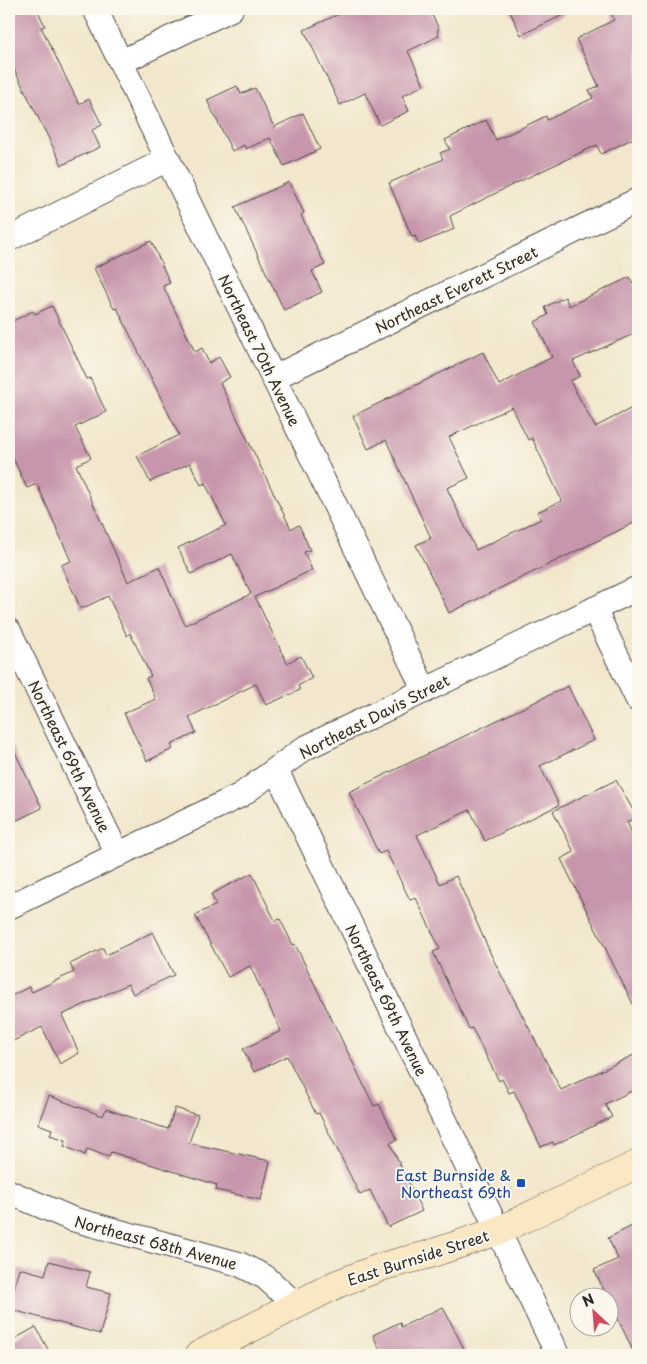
<svg xmlns="http://www.w3.org/2000/svg" width="647" height="1364" viewBox="0 0 647 1364" font-family="'Playpen Sans',sans-serif">
<style>
.building{fill:#c796ac;fill-rule:evenodd}
.lines{fill:none;stroke-linecap:round;stroke-linejoin:round}
.street-casing{stroke:#494743;stroke-width:26}
.secondary-casing{stroke:#494743;stroke-width:29}
.street{stroke:#fff;stroke-width:24}
.secondary{stroke:#fae7c3;stroke-width:28}
.transit-dot{fill:#1a4fb4;stroke:#fbf7ec;stroke-width:2}
.labels{text-anchor:middle;dominant-baseline:central;stroke-width:4;stroke-linejoin:round;paint-order:stroke}
.street-label{font-size:15px;fill:#2b2b2b;stroke:#fbf7ec}
.transit-label{font-size:15px;fill:#164399;stroke:#fbf7ec;text-anchor:end}
</style>
<rect width="100%" height="100%" fill="#fbf7ec"/>
<filter id="ink" filterUnits="userSpaceOnUse"><feTurbulence type="fractalNoise" baseFrequency=".02" numOctaves="2"/><feDisplacementMap in="SourceGraphic" scale="10" xChannelSelector="R" yChannelSelector="G"/><feConvolveMatrix kernelMatrix="1 2 1 2 8 2 1 2 1" color-interpolation-filters="sRGB"/></filter>
<filter id="wash" filterUnits="userSpaceOnUse"><feTurbulence type="fractalNoise" baseFrequency=".0096" numOctaves="4" result="noise"/><feDisplacementMap in="SourceGraphic" scale="20" xChannelSelector="R" yChannelSelector="G"/><feGaussianBlur stdDeviation="1.12" result="paint"/><feColorMatrix in="noise" values="0 0 0 0 0 0 0 0 0 0 0 0 0 0 0 0 0 1.4 0 .05"/><feComposite in="paint" operator="in"/></filter>
<g filter="url(#wash)">
<rect width="100%" height="100%" fill="#f2e7cc"/>
<g id="blocks">
<!-- building -->
<g class="building">
<polygon points="9,9 37,9 45,26 41,27 79,104 89,99 102,125 92,130 100,147 62,165 9,59"/>
<polygon points="350,9 429,9 439,29 437,31 439,36 408,51 424,85 402,96 409,111 380,125 365,93 340,105 304,30"/>
<polygon points="509,9 576,9 521,35"/>
<polygon points="609,9 638,9 638,136 601,154 597,145 512,185 450,216 454,229 419,244 415,236 412,237 389,183 443,159 440,153 450,149 445,140 486,120 496,140 546,116 547,120 593,98 589,90 599,86 576,39 614,20"/>
<polygon points="237,86 241,94 255,88 274,127 303,113 320,149 284,166 270,138 246,149 244,145 232,151 207,100"/>
<polygon points="289,182 304,213 301,215 325,265 312,271 322,292 284,310 235,207"/>
<polygon points="151,241 170,283 163,286 195,352 202,348 209,363 219,357 230,377 220,383 291,529 299,525 310,550 304,552 312,570 255,597 287,663 301,656 312,678 298,686 300,690 266,705 256,684 189,717 196,733 171,745 173,749 147,761 124,713 156,699 146,678 151,676 130,633 127,636 108,596 81,609 61,565 71,561 37,484 27,488 9,450 9,323 33,311 35,314 52,306 87,379 90,378 106,412 75,427 91,458 76,465 128,582 159,567 185,625 251,594 232,554 191,574 178,548 226,525 205,483 201,485 190,463 150,482 137,456 179,435 117,308 114,309 94,268"/>
<path d="M630,277L638,294V332L573,361L580,376L570,381L595,427L638,405V521L449,613L416,545L431,538L386,440L368,449L353,416L483,352L499,385L552,357L535,322L548,315L545,307L565,297L569,306ZM512,407L528,440L532,438L562,501L537,512L541,519L476,550L447,488L469,478L449,437Z"/>
<polygon points="568,686 594,740 540,766 559,805 485,841 470,810 417,835 440,884 456,876 493,959 561,1090 638,1053 638,1088 605,1104 612,1117 554,1145 553,1142 541,1147 514,1091 509,1093 502,1079 499,1081 472,1028 469,1029 433,952 440,949 416,898 410,900 386,851 379,854 349,792"/>
<polygon points="9,740 42,808 9,824"/>
<polygon points="616,780 637,817 627,822 638,846 638,1014 561,859 574,852 553,811"/>
<polygon points="252,873 275,921 280,919 293,945 295,944 374,1106 379,1104 397,1140 390,1143 422,1211 388,1227 370,1190 360,1195 319,1113 316,1114 287,1056 254,1072 243,1049 281,1031 250,966 228,977 195,915 216,905 211,894"/>
<polygon points="153,932 174,975 133,994 128,984 62,1015 79,1053 60,1064 42,1027 9,1043 9,997 29,987 32,992 74,972 70,964 103,948 106,955"/>
<polygon points="49,1096 103,1116 106,1109 168,1129 175,1108 198,1115 189,1143 270,1161 261,1200 216,1190 217,1185 111,1152 109,1157 87,1149 85,1155 64,1146 66,1140 50,1135 52,1129 38,1124"/>
<polygon points="638,1223 638,1355 635,1355 610,1302 610,1296 607,1296 594,1270 618,1259 608,1238"/>
<polygon points="49,1261 90,1272 86,1287 111,1293 100,1334 9,1309 19,1268 45,1275"/>
<polygon points="443,1307 467,1355 382,1355 373,1335 400,1322 401,1327"/>
<polygon points="36,1327 51,1355 9,1355 9,1342"/>
</g>
</g>
</g>
<g filter="url(#ink)">
<use href="#blocks" fill-opacity="0" stroke="#494743" stroke-width="1"/>
<g class="lines">
<defs>
<g id="street">
<polyline points="95,9 425,691"/>
<polyline points="121,62 231,9"/>
<polyline points="9,239 168,159"/>
<polyline points="273,378 638,200"/>
<polyline points="594,609 638,700"/>
<polyline points="9,631 118,855"/>
<polyline points="276,770 558,1355"/>
<polyline points="9,907 241,795 305,748 638,588"/>
<polyline points="9,1192 72,1219 239,1264 265,1277 296,1305"/>
</g>
<polyline id="secondary" points="199,1355 337,1284 384,1266 427,1255 498,1231 638,1164"/>
</defs>
<!-- street casing -->
<use href="#street" class="street-casing"/>
<!-- secondary casing -->
<use href="#secondary" class="secondary-casing"/>
<!-- street -->
<use href="#street" class="street"/>
<!-- secondary -->
<use href="#secondary" class="secondary"/>
</g>
</g>
<!-- markers -->
<rect class="transit-dot" x="516" y="1178" width="10" height="10" rx="2.5"/>
<g class="labels">
<!-- street labels -->
<g class="street-label">
<text transform="translate(456 289) rotate(-26)">Northeast Everett Street</text>
<text transform="translate(260 350) rotate(64)">Northeast 70th Avenue</text>
<text transform="translate(374 716) rotate(-27)">Northeast Davis Street</text>
<text transform="translate(70 756) rotate(64)">Northeast 69th Avenue</text>
<text transform="translate(387 1000) rotate(64)">Northeast 69th Avenue</text>
<text transform="translate(156 1242) rotate(15)">Northeast 68th Avenue</text>
<text transform="translate(418 1257) rotate(-18)">East Burnside Street</text>
</g>
<!-- transit labels -->
<g class="transit-label">
<text x="511" y="1174">East Burnside &amp;<tspan x="511" dy="17">Northeast 69th</tspan></text>
</g>
</g>
<!-- margin -->
<rect width="647" height="1364" fill="none" stroke="#fbf7ec" stroke-width="30"/>
<!-- north arrow -->
<g transform="translate(594 1312) rotate(334)"><circle r="24" fill="#fbf7ec" stroke="#a8a59f"/>
<path d="M0-4L9 19L0 12L-9 19Z" fill="#d1495b"/>
<text y="-8" font-size="14" font-weight="bold" text-anchor="middle" fill="#2b2b2b">N</text>
</g>
</svg>
